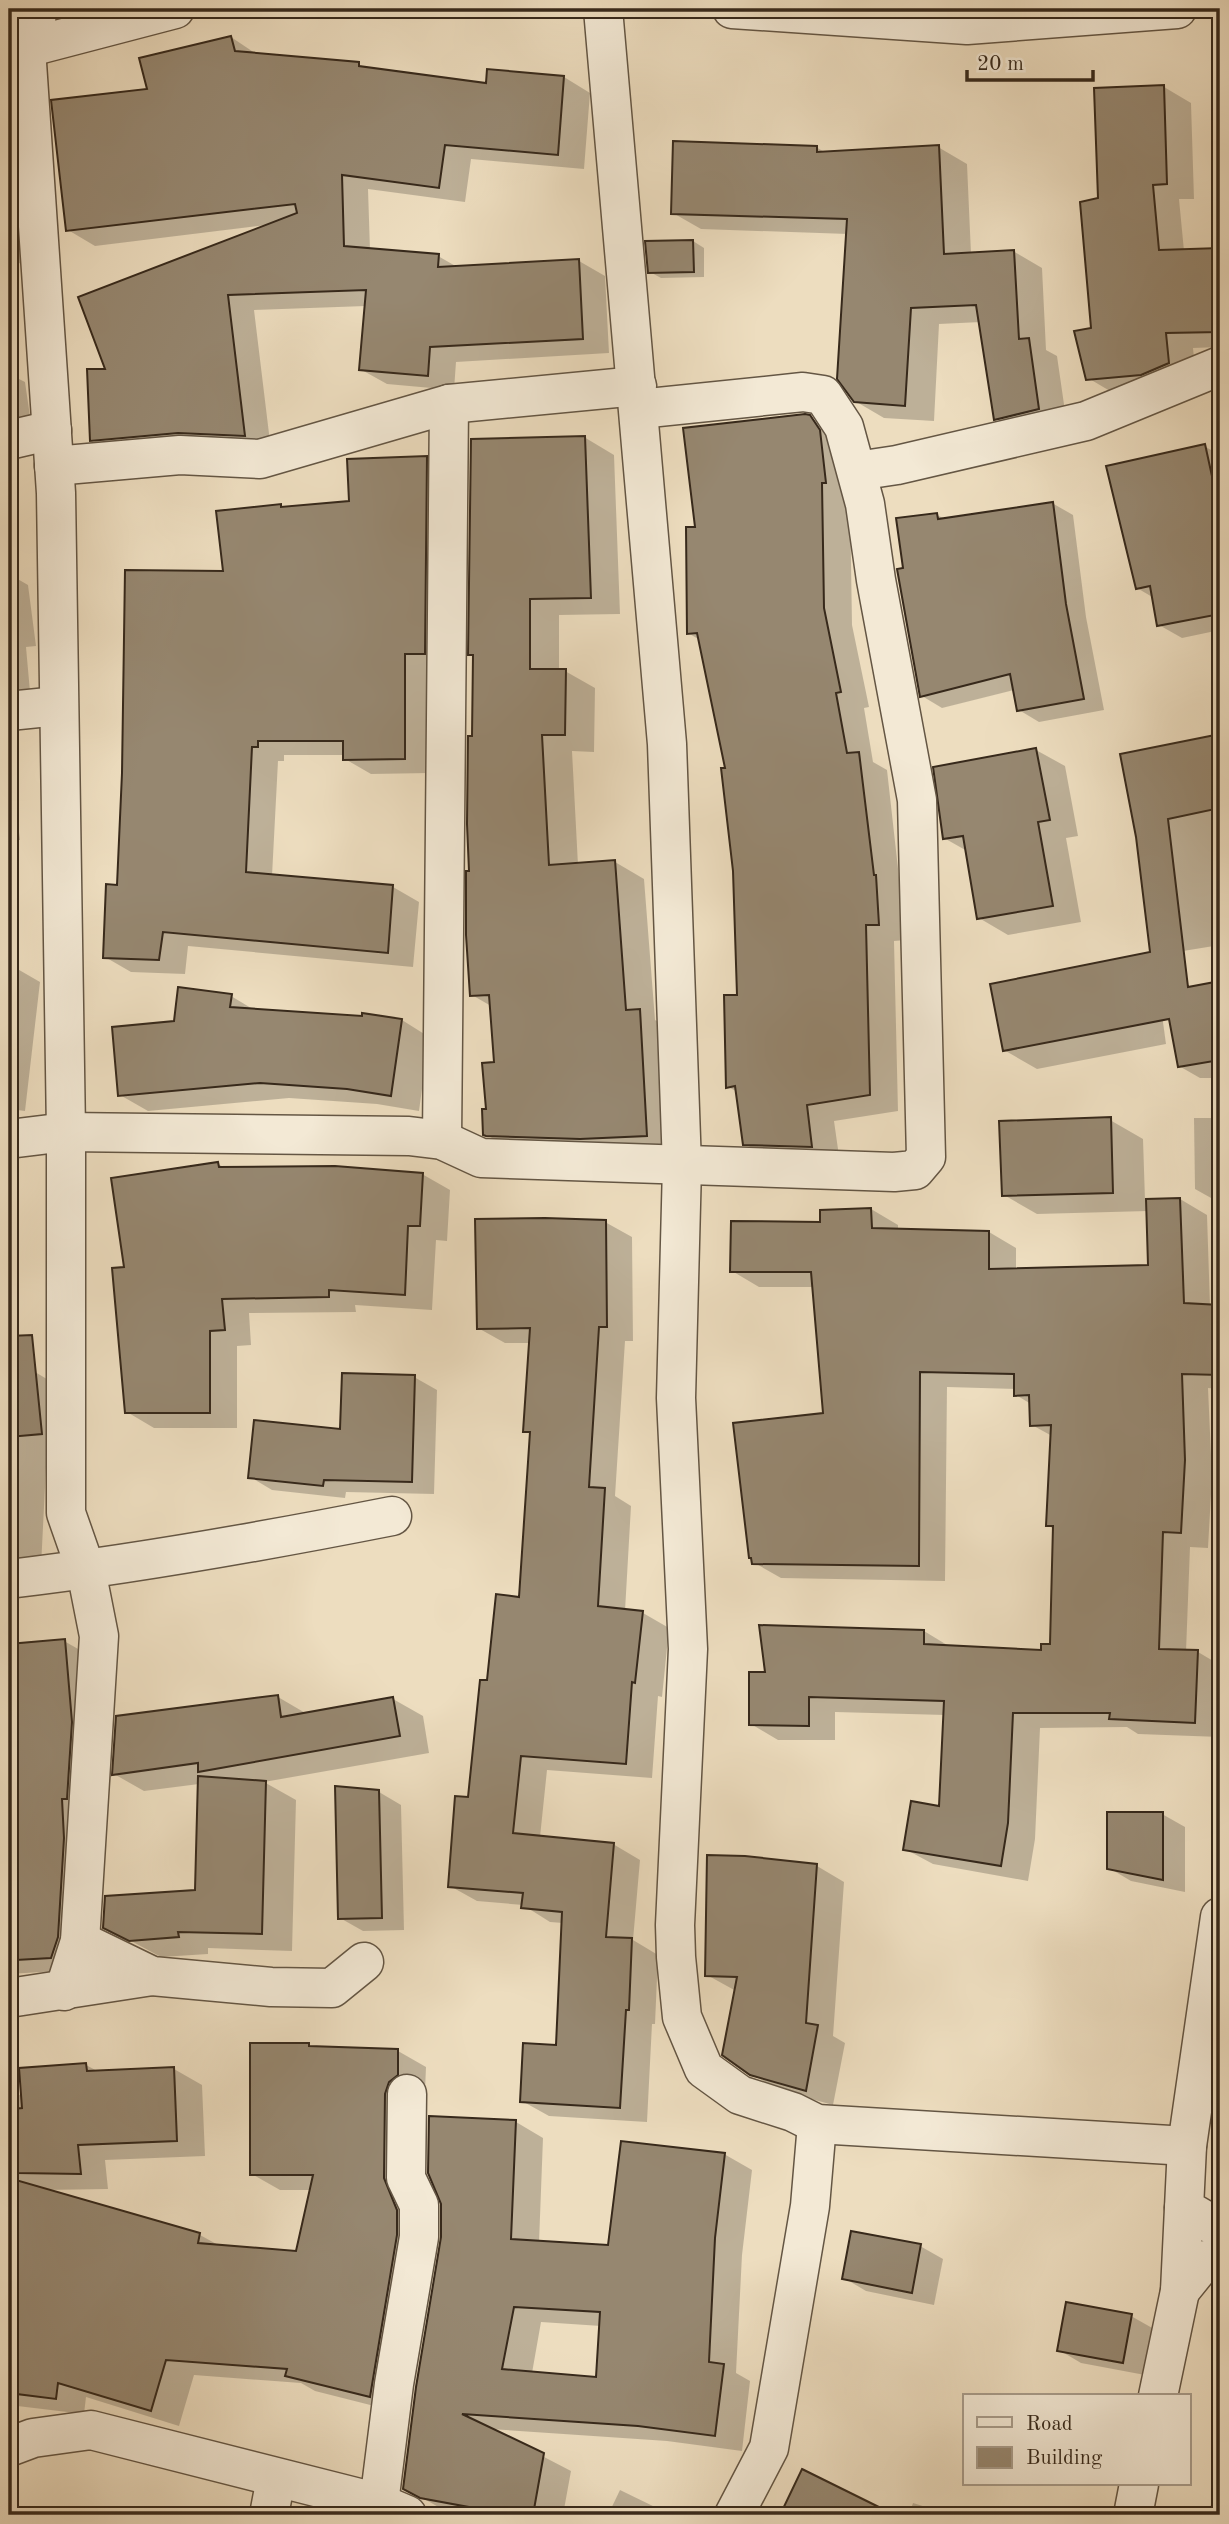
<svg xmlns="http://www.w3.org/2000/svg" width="1229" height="2524" viewBox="0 0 1229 2524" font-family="'Old Standard TT',serif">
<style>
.shadow{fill:#0003;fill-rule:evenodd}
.building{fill:#968770;stroke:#37291b;stroke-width:2;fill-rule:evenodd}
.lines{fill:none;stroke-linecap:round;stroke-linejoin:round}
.minor-casing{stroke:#645644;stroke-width:41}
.tertiary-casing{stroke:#645644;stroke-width:41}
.minor{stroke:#f3e9d5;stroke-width:38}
.tertiary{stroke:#f3e9d5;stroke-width:38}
</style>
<rect width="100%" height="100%" fill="#edddbf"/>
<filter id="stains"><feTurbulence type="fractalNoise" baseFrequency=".00286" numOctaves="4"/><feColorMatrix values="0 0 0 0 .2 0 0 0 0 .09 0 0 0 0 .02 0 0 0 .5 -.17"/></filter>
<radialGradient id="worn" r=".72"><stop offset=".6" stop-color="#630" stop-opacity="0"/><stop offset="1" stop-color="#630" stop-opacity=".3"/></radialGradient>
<!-- shadow -->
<g class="shadow">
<polygon points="9,9 39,9 40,19 9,24"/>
<polygon points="231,37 258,55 358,64 367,69 487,85 488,71 564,77 590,93 584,169 471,159 465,202 368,189 370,250 438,256 459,268 579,261 605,276 609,353 456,362 454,390 387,384 360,369 366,306 254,310 271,450 119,455 92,440 107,370 267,225 95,246 68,230 149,90"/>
<polygon points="1164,87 1191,103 1194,199 1179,199 1184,251 1220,249 1220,347 1193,348 1196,378 1115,394 1088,378 1093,329 1100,199"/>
<polygon points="816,147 826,153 938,147 967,164 971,254 1013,251 1042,268 1046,350 1057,356 1067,425 1024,435 996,419 981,322 939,324 934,421 884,418 855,401 848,234 701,229 673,213"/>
<polygon points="9,197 21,204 24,263 9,264"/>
<polygon points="693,241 704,248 704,277 661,278 650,272"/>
<polygon points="9,318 19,379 25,382 32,430 9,447"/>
<polygon points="809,417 838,434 850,499 852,625 869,707 864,708 873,762 887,770 906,940 894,941 898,1111 834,1121 840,1163 773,1160 745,1144 738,1092 728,1087 739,997 735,871 727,769 700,640 688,633 697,529"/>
<polygon points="584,437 614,455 620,614 559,615 559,671 565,671 595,688 594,752 572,751 578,865 615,862 644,879 655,1020 669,1028 676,1152 515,1151 485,1134 495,1064 491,1006 472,995 471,872 474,656 470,654"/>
<polygon points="1204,446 1220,455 1220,630 1182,638 1159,625 1154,598 1137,588"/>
<polygon points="426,458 452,473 430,773 371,774 345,759 345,755 284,755 284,761 278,761 272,876 393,887 419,902 413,967 188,946 185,974 131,972 105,957 119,886 225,572 281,506 285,508 350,503"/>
<polygon points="1052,503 1073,515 1086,617 1104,710 1039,722 1019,710 1014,690 942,708 922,696 905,569 937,515 945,519"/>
<polygon points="9,574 28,585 36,646 26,647 31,703 9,705"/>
<polygon points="1220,735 1220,945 1177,952 1138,836 1122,755"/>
<polygon points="9,750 20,840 9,841"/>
<polygon points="1036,750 1065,766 1078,836 1066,838 1081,922 1008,935 979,918 967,851 944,838"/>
<polygon points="9,871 14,967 40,982 25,1111 9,1109"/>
<polygon points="1157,978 1166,1044 1037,1069 1004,1050"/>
<polygon points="1220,986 1220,1078 1200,1078 1179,1066 1167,993"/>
<polygon points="231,996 256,1011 402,1020 429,1037 419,1111 377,1104 289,1098 148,1111 120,1095 175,1023"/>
<polygon points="1194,1118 1220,1118 1220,1203 1195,1189"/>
<polygon points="1110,1120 1143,1139 1145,1200 1180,1199 1207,1215 1210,1306 1220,1306 1220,1389 1208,1388 1212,1477 1208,1548 1190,1547 1186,1652 1198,1652 1220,1665 1220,1737 1138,1734 1127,1727 1040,1728 1035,1839 1028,1881 933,1864 905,1849 941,1808 945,1715 835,1712 835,1740 778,1740 751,1724 766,1674 924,1631 952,1648 1042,1652 1052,1645 1054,1529 1047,1525 1052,1436 1032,1425 1031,1404 1016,1395 1016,1389 947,1387 945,1581 781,1578 753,1562 825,1414 814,1287 759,1287 732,1271 822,1223 871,1209 898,1225 898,1230 989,1232 1016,1248 1016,1270 1149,1266 1148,1211 1037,1214 1004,1195"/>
<polygon points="218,1164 227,1169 422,1174 450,1190 447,1241 436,1240 432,1310 355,1305 356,1312 249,1313 251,1345 237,1346 237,1428 154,1428 127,1412 126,1268"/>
<polygon points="605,1222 632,1237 633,1341 625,1341 615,1496 631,1506 625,1611 643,1613 669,1628 662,1697 658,1696 652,1778 547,1770 540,1837 613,1844 640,1860 633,1940 658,1955 655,2024 652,2024 647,2122 549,2116 522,2101 558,2047 563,1923 550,1922 523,1905 477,1901 450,1886 470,1799 488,1682 521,1599 531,1434 525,1431 530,1343 505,1343 478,1328"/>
<polygon points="35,1372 57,1385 64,1445 47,1447 41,1567 9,1570 9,1375"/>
<polygon points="414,1377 437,1390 434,1494 346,1492 345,1498 272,1490 250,1477 342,1431"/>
<polygon points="64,1641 87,1654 74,1970 9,1974 9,1646"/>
<polygon points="278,1697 307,1714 393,1699 423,1716 429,1753 264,1782 296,1800 292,1951 208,1948 208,1954 161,1957 105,1927 196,1891 199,1784 144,1791 114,1774"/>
<polygon points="379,1792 401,1805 404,1930 363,1931 340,1918"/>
<polygon points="1162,1814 1185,1827 1185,1892 1131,1881 1109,1868"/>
<polygon points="744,1858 817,1866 844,1882 833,2036 845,2043 833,2105 779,2090 751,2074 736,1991 707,1975"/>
<polygon points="308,2045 314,2048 398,2051 426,2067 425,2091 417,2098 398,2412 315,2391 301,2383 194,2375 179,2426 86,2397 84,2414 9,2405 9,2094 23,2095 86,2065 99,2072 174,2069 202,2085 205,2156 105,2160 108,2189 42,2190 200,2235 220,2246 297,2253 311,2190 280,2190 252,2174"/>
<path d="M516,2122L543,2138L539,2243L609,2247L724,2154L752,2170L742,2255L736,2373L750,2381L742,2451L667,2441L490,2429L571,2471L563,2515H461L449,2513L405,2488ZM541,2322L601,2326L598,2379L532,2373Z"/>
<polygon points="920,2246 943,2259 934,2305 866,2291 844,2278"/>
<polygon points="1131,2316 1154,2329 1145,2375 1081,2363 1059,2350"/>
<polygon points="1220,2469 1220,2515 1190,2515 1192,2507 1209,2512"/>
<polygon points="803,2472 891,2515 782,2515"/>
<polygon points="620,2490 657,2508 669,2515 608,2515"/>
<polygon points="913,2503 952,2515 909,2515"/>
</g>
<!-- building -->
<g class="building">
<polygon points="231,36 235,51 359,62 359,66 486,83 487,69 564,76 558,155 445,145 439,188 342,175 344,246 439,254 438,267 579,259 583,339 430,347 428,376 359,370 366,290 228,295 245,436 178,433 90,441 87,369 105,369 78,297 297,213 295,204 66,231 51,100 147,89 139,58"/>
<polygon points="1164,85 1167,184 1153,185 1159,250 1220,248 1220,332 1166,333 1169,363 1141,375 1086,380 1074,331 1091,328 1080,202 1098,198 1094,88"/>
<polygon points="673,141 817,146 817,152 939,145 944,254 1014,250 1019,339 1029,338 1039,409 994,420 976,305 911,308 905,406 854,402 837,379 847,219 671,214"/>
<polygon points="693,240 694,272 648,273 645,241"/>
<polygon points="805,414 810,415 820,430 826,483 822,483 824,608 841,692 836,693 847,753 859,752 874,875 876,875 879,925 866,925 870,1095 807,1105 812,1147 743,1145 735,1086 726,1088 724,995 737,995 733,871 721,768 725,768 697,633 687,634 686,527 695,527 683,428"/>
<polygon points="585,436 591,598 530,599 530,669 566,669 565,735 542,735 549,865 615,860 626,1010 640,1009 647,1136 580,1139 486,1136 483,1135 482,1109 486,1109 482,1063 494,1062 489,995 470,996 466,935 466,871 469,871 467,824 468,736 472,736 473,655 468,655 471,439"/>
<polygon points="1205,444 1220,513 1220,614 1157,626 1150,586 1136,589 1106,466"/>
<polygon points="427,456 425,654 405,654 405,759 343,760 343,741 258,741 258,747 252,747 246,872 393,885 388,953 163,932 159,960 103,958 106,884 117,885 122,773 125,570 223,571 216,511 281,504 281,507 349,501 347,459"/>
<polygon points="1053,502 1066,604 1084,699 1017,711 1010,674 920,697 897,569 903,568 896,518 937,513 938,519"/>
<polygon points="1220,734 1220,808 1168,819 1188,987 1220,981 1220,1060 1178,1067 1169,1019 1003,1051 990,984 1150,952 1136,837 1120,754"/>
<polygon points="1036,748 1050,820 1038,822 1053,906 977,919 963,836 943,839 933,767"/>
<polygon points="178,987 232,994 230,1007 362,1016 362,1013 402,1019 391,1096 347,1089 260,1083 118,1096 112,1027 174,1021"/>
<polygon points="1111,1117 1113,1193 1002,1196 999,1121"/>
<polygon points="218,1162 219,1167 335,1166 423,1173 420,1226 408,1226 405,1295 329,1290 329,1297 222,1299 225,1330 210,1331 210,1413 125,1413 112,1268 124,1267 111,1178"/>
<polygon points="1180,1198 1184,1303 1220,1305 1220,1375 1182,1374 1185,1460 1181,1533 1163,1532 1159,1649 1198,1650 1195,1723 1109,1719 1110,1713 1013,1713 1008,1823 1001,1866 903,1850 911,1801 939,1806 944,1701 809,1697 809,1726 749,1725 749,1672 765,1672 759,1625 924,1630 924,1644 1041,1650 1041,1644 1050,1644 1053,1526 1046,1526 1051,1425 1030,1426 1029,1395 1014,1396 1014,1374 920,1372 919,1566 752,1564 751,1558 749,1558 733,1423 823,1413 811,1272 730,1272 731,1221 820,1222 820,1210 871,1208 872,1228 989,1231 989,1269 1148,1265 1146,1199"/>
<polygon points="545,1218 606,1220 607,1327 599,1327 589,1487 605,1488 598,1606 643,1611 635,1683 632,1682 626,1764 521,1756 513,1833 614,1843 606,1937 632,1938 629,2010 626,2010 620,2108 520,2102 523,2043 556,2045 562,1912 521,1908 523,1893 448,1887 455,1796 468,1797 480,1680 487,1680 496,1594 519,1597 530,1432 523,1432 530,1328 477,1329 475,1219"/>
<polygon points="32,1335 42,1434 9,1437 9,1336"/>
<polygon points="342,1373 415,1375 412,1482 324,1480 323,1486 248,1478 254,1420 340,1429"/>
<polygon points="65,1639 72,1722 67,1799 62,1799 64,1838 58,1937 51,1958 16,1960 9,1835 9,1644"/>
<polygon points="278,1695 281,1717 393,1697 400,1736 198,1772 198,1763 112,1775 116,1716"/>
<polygon points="198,1776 266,1781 262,1934 178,1932 179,1937 129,1941 103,1928 105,1896 195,1890"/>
<polygon points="335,1786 379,1790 382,1918 338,1919"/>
<polygon points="1107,1812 1163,1812 1163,1880 1107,1869"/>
<polygon points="707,1855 745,1856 817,1864 806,2023 818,2025 806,2091 750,2075 722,2055 737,1977 705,1976"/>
<polygon points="250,2043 309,2043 309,2046 398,2049 398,2075 389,2082 385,2094 384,2178 397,2210 397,2235 370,2397 285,2376 287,2369 166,2360 151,2411 58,2383 56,2399 9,2393 9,2178 200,2233 198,2243 296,2251 313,2175 250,2175"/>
<polygon points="86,2063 87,2071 174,2067 177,2141 78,2145 81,2174 17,2173 12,2109 22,2108 19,2068"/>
<path d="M429,2116L516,2120L511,2239L608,2245L621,2141L725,2153L715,2238L709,2362L724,2364L715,2436L638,2426L462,2414L544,2453L533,2515H512L420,2498L403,2489L416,2387L441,2237V2204L428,2173ZM514,2307L600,2312L596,2377L502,2369Z"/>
<polygon points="851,2231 921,2244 912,2293 842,2279"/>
<polygon points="1066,2302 1132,2314 1123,2363 1057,2351"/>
<polygon points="802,2469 895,2515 780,2515"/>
</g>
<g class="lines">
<defs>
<g id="minor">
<polyline points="37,9 36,23 26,48 56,493 66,1132 66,1513 86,1570 99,1636 80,1941 64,1991"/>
<polyline points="603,9 667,744 682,1166 676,1398 688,1649 675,1925 676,1957 682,2017 704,2069 740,2095 793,2112 817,2124 1187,2146"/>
<polyline points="732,9 967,25 1177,9"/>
<polyline points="9,50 26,48 175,9"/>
<polyline points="9,440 52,430"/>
<polyline points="54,466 180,455 260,459 449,404 637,386"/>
<polyline points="857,471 897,465 1086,421 1220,366"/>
<polyline points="9,711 58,706"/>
<polyline points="9,1139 66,1132 409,1136 442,1140 481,1158 894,1172 915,1170 926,1157 917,800 876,580 865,504 844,427 823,395 803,392 639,409"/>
<polyline points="442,1140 449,404"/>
<path d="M9,1579C137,1564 265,1541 392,1516"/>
<polyline points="80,1941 152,1976 271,1987 332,1988 364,1962"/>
<polyline points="9,1998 152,1976"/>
<polyline points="1180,2291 1205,2260 1220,2258"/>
<polyline points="1158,2396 1180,2291 1184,2208"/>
<polyline points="9,2447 33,2438 91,2430 379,2503 407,2515"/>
<polyline points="379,2503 394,2384 419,2237 419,2205 406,2178 407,2094"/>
<polyline points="269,2515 276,2478"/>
<polyline points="734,2515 769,2448 810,2206 817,2124"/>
<polyline points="1133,2515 1139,2484"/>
</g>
<polyline id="tertiary" points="1220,1917 1187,2146 1184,2208 1220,2229"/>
</defs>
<!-- minor casing -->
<use href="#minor" class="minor-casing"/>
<!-- tertiary casing -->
<use href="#tertiary" class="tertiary-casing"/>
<!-- minor -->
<use href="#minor" class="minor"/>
<!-- tertiary -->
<use href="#tertiary" class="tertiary"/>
</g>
<!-- margin -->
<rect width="1229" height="2524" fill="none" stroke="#edddbf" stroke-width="35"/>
<rect x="10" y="10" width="1208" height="2503" fill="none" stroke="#37291b" stroke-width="3.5"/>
<rect x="18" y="18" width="1194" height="2489" fill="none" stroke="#37291b" stroke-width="2"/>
<!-- legend -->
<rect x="963" y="2394" width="228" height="91" fill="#f3e9d5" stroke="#a89c8b" stroke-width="2"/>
<rect x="977" y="2417" width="35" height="10" fill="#f3e9d5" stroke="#a89c8b" stroke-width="2"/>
<text x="1026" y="2430" font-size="21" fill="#37291b">Road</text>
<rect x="977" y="2447" width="35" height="21" fill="#968770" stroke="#a89c8b" stroke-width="2"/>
<text x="1026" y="2464" font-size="21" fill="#37291b">Building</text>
<!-- scale -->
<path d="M967 70v10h126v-10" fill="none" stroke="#37291b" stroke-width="3.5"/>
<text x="977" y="70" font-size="21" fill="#37291b" stroke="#f3e9d5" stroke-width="5" paint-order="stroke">20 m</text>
<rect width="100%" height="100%" filter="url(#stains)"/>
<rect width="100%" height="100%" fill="url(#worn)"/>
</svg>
